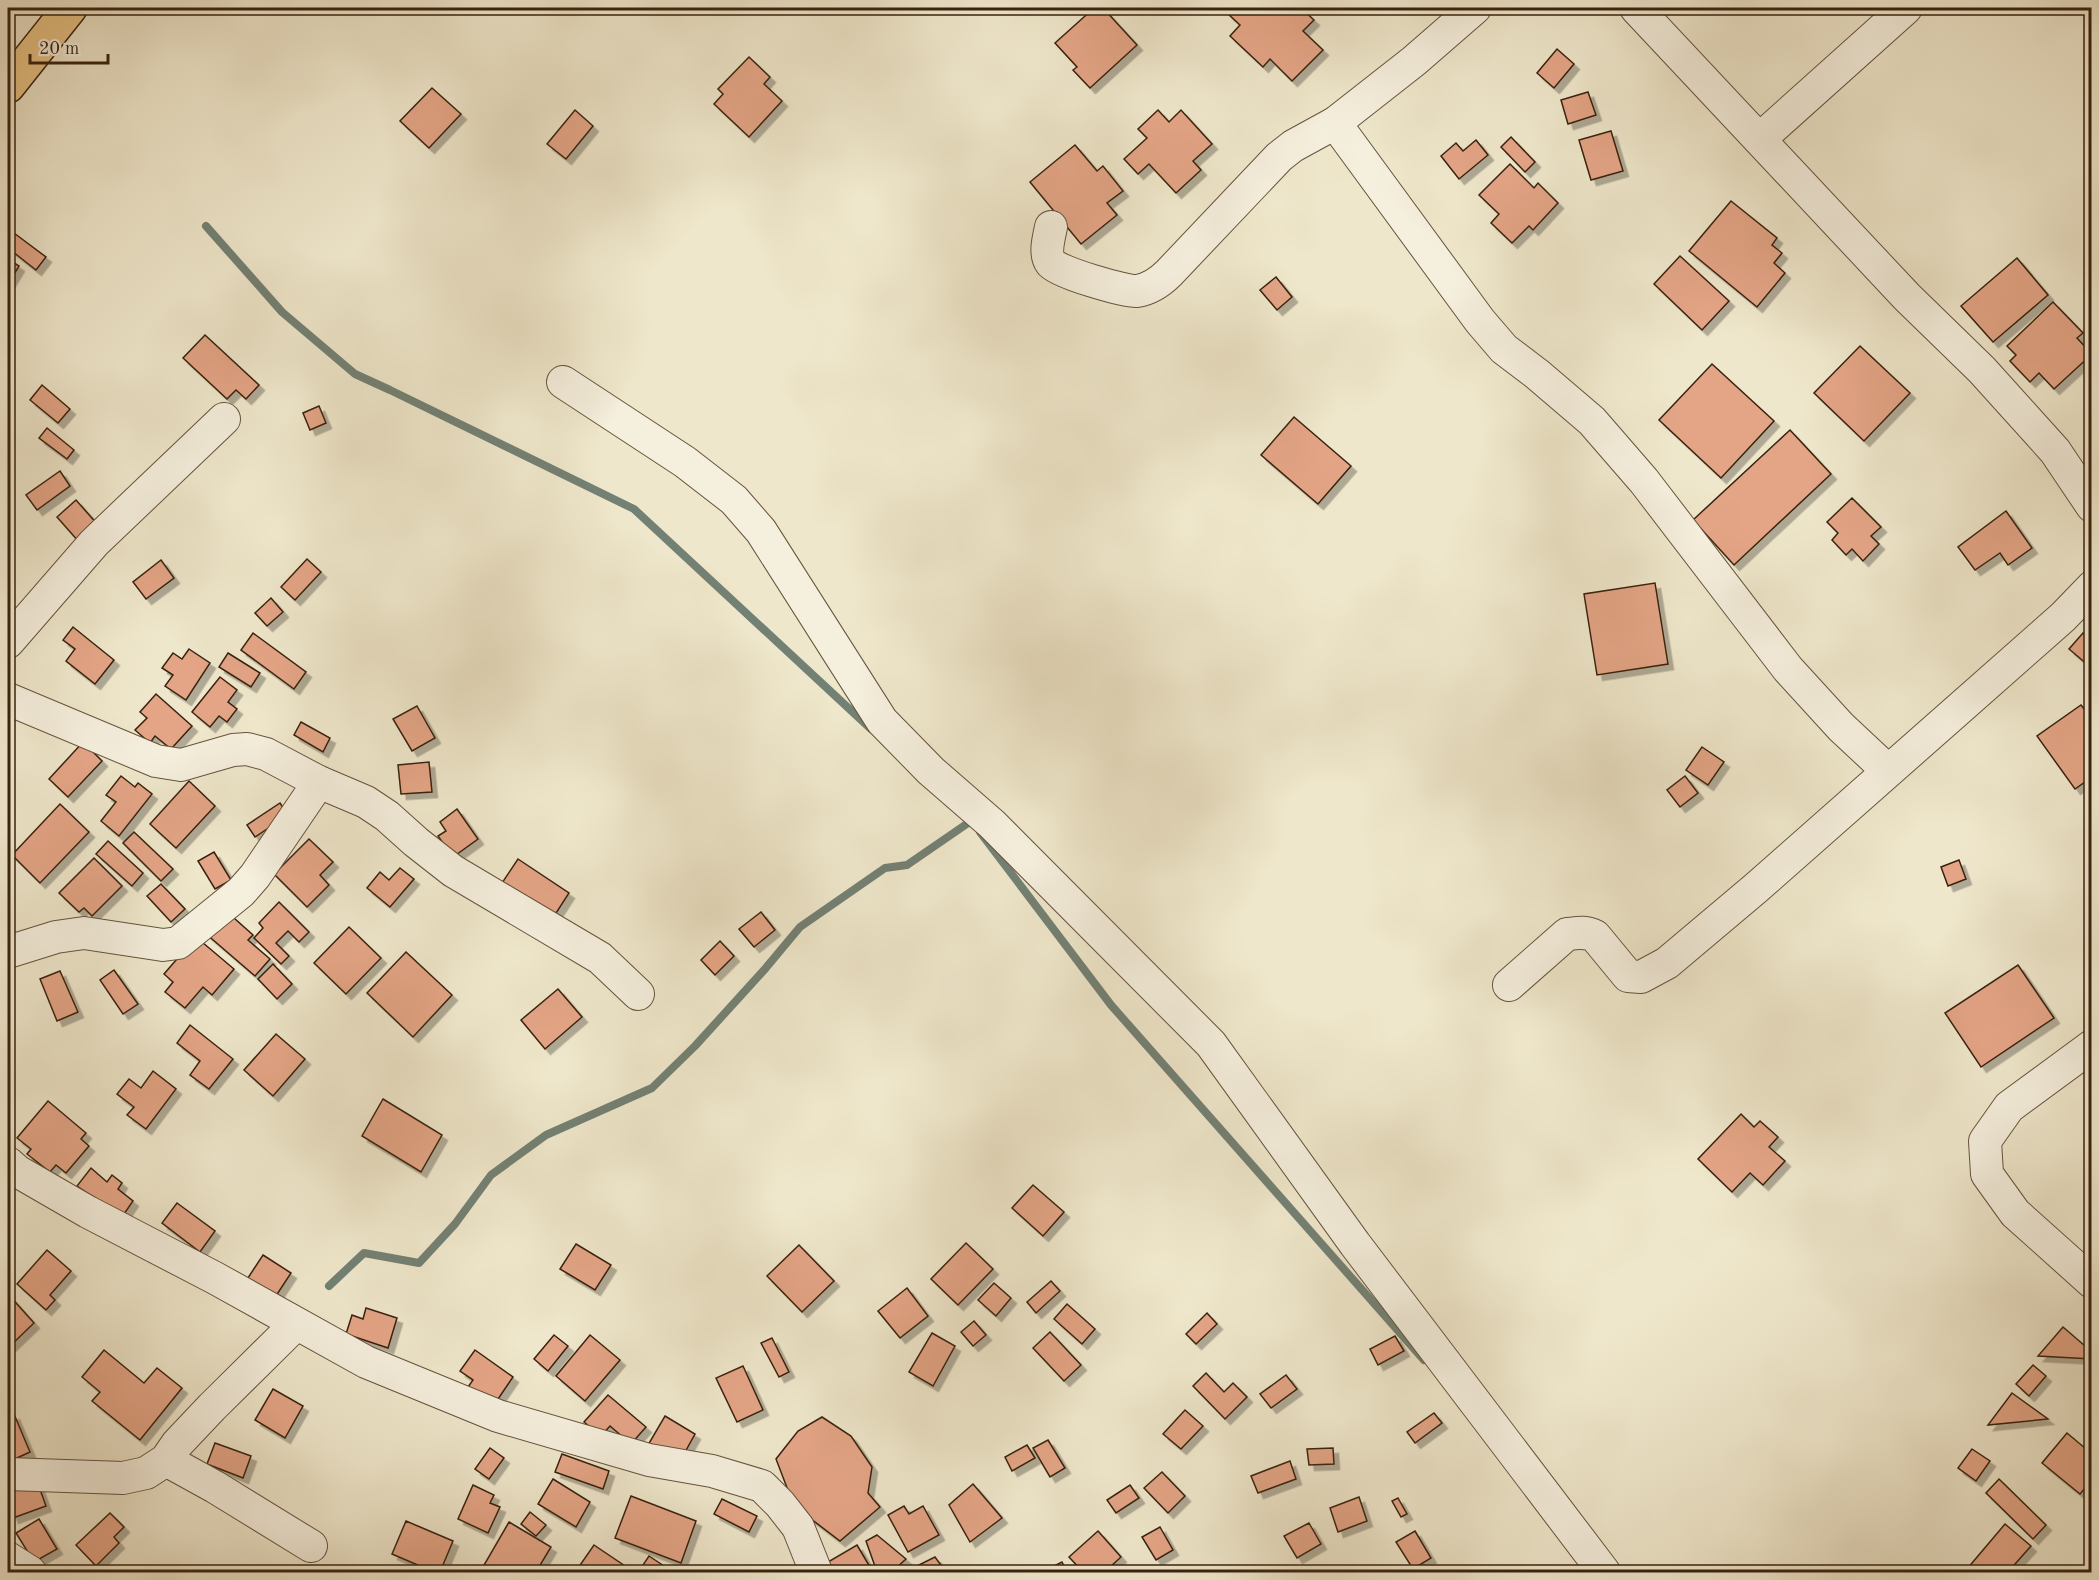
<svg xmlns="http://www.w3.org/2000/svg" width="2099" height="1580" viewBox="0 0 2099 1580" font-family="'Old Standard TT',serif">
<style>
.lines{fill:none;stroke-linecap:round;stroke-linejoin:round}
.stream{stroke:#738174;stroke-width:8}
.building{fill:#e4a586;stroke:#38220f;stroke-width:1.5;filter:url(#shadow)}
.minor-casing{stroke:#66533e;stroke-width:34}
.major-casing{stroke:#38220f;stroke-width:36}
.minor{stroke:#f5efdd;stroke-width:32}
.major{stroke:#e8c486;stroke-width:33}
</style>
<defs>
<filter id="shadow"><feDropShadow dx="5.5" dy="5.5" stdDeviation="0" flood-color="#0004"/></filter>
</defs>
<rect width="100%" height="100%" fill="#efe7cb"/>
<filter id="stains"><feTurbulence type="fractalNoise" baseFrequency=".00333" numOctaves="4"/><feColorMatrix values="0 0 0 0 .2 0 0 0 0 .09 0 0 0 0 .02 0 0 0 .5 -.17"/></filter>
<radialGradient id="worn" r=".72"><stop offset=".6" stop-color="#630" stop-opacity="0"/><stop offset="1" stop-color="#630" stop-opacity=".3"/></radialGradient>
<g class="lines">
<!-- stream -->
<g class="stream">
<polyline points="206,226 282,312 355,374 390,390 634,509 871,729"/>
<polyline points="980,832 1111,1005 1424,1360"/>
<polyline points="329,1286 364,1253 419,1263 455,1224 491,1175 546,1135 652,1088 695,1046 765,969 800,927 885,868 907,865 971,821"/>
</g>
</g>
<!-- building -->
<g class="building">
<polygon points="1094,8 1103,8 1137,45 1090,88 1073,70 1077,67 1055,43"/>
<polygon points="1233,8 1301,8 1314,20 1303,31 1323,50 1292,81 1270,59 1263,67 1230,36 1240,25 1227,13"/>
<polygon points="1557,49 1574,64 1554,88 1537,73"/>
<polygon points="749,57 770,77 764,84 782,101 749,137 714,104 723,94 718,89"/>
<polygon points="432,88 461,114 429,148 400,121"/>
<polygon points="1588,92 1596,115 1568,124 1561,100"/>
<polygon points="575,110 593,126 566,159 547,144"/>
<polygon points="1158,110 1169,122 1181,110 1212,144 1193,161 1201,170 1176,193 1149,164 1138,174 1124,159 1147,138 1138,129"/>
<polygon points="1611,131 1623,171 1591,180 1579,140"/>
<polygon points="1511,137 1535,162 1525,172 1501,147"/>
<polygon points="1476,140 1488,155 1459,179 1441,156 1456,143 1463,151"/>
<polygon points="1075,145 1097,171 1103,166 1123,191 1107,203 1117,215 1081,244 1030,182"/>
<polygon points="1510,164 1534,188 1538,183 1558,203 1533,230 1529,226 1512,243 1491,223 1499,214 1479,195"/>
<polygon points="1731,201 1777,238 1772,245 1782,253 1774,263 1785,273 1757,307 1689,251"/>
<polygon points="14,233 46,257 36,270 8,248 8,242"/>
<polygon points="1680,256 1729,301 1702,330 1654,284"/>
<polygon points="2017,258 2048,295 1993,342 1961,306"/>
<polygon points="8,259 19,266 8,284"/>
<polygon points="1276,277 1292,297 1277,310 1260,290"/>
<polygon points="2053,302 2083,333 2077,338 2092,354 2054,389 2039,373 2030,382 2010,361 2016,355 2007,346"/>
<polygon points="205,335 259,385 246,399 236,390 227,399 183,358"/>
<polygon points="1860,346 1910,393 1864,441 1814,393"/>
<polygon points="1712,364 1774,421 1721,478 1659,420"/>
<polygon points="42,385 70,409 58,423 30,400"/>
<polygon points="319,406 326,423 310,430 303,413"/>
<polygon points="1294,417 1351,466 1318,504 1261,455"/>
<polygon points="47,428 74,450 67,459 39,438"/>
<polygon points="1790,430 1831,474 1734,565 1693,520"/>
<polygon points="60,471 70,486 37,510 26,495"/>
<polygon points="1852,498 1881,527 1871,536 1879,544 1863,561 1852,549 1846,555 1832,540 1838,533 1827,522"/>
<polygon points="76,500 98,525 79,542 57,517"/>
<polygon points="2006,511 2032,548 2008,565 2000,553 1975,570 1958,547"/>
<polygon points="307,559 321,572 295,600 281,587"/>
<polygon points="161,560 174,578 146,599 133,582"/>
<polygon points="1655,583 1668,664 1597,675 1584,594"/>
<polygon points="271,598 283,612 267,626 255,613"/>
<polygon points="73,627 114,660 95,684 66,661 75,649 63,640"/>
<polygon points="253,633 306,672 294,689 241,650"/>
<polygon points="2083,633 2092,640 2092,661 2088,665 2069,649"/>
<polygon points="189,649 210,663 186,700 165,686 173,675 162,668 173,653 182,659"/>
<polygon points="228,653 260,673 251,687 219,667"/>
<polygon points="220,677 237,690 228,702 237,709 227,722 219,716 210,727 192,712"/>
<polygon points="156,694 192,726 171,749 155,736 150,743 135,730 147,718 140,712"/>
<polygon points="2081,705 2092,719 2092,777 2075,789 2037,736"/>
<polygon points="417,706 435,738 412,751 393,719"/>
<polygon points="301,722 330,738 323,752 294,735"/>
<polygon points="83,742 102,761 68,797 49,779"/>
<polygon points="1702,747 1724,762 1708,785 1686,770"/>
<polygon points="429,762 432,792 401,794 398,765"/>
<polygon points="121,776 135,787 138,783 152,794 119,836 101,821 116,802 106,795"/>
<polygon points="1685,776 1698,793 1680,807 1667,790"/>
<polygon points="189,781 215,806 176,848 150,824"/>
<polygon points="280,803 288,815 255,837 247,825"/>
<polygon points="60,804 89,832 40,883 12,855"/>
<polygon points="457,809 478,839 453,857 438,836 446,831 440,822"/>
<polygon points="134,832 173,869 161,881 123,843"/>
<polygon points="309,839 333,862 320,875 329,885 307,907 274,874"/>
<polygon points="108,841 143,873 132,886 96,854"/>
<polygon points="214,852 231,880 215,889 198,861"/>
<polygon points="94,858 122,886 92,916 84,908 79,912 59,893"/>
<polygon points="518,859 569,893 551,921 500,886"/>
<polygon points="1959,860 1966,879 1948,886 1941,867"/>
<polygon points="400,868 414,879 390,907 367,888 380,872 389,880"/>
<polygon points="161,884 185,909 171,922 147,896"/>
<polygon points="279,902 309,932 299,942 288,931 276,943 289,956 281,964 254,938 263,928 259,923"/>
<polygon points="225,910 253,935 248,940 270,959 255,976 205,933"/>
<polygon points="761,912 775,930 754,947 739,929"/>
<polygon points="349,927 381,958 346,994 314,963"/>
<polygon points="196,937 234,969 212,995 203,987 185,1008 165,992 173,982 164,974"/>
<polygon points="720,941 734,956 715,975 701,960"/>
<polygon points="406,952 452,995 413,1037 367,993"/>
<polygon points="273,964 292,984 277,999 258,979"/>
<polygon points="2018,965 2054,1018 1981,1067 1945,1013"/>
<polygon points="114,970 138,1004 123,1014 100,980"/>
<polygon points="60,971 78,1012 57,1021 40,979"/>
<polygon points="558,989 582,1017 545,1049 521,1020"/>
<polygon points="190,1025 233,1059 209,1089 190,1075 200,1061 177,1043"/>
<polygon points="276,1034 305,1059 273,1096 244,1070"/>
<polygon points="153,1071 176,1089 146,1129 127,1115 134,1107 117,1094 129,1079 141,1088"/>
<polygon points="383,1099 442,1135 421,1172 362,1136"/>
<polygon points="48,1101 86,1133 81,1139 89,1146 66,1173 56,1165 50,1172 27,1154 31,1149 17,1138"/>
<polygon points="1741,1114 1754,1127 1760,1121 1778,1137 1769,1147 1785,1161 1763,1185 1750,1173 1732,1192 1698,1159"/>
<polygon points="91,1168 107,1182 112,1175 122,1183 118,1189 133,1201 122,1217 77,1186"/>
<polygon points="1033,1185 1064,1212 1043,1236 1012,1208"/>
<polygon points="177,1203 215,1231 200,1252 162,1223"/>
<polygon points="966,1243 993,1269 958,1305 931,1279"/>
<polygon points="576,1244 611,1265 595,1290 560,1269"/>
<polygon points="799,1245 834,1281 802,1312 767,1276"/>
<polygon points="47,1250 71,1271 50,1295 55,1300 46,1310 17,1284"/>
<polygon points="263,1255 291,1273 272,1302 244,1284"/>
<polygon points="1051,1281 1060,1291 1036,1313 1027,1302"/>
<polygon points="994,1283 1011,1298 996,1316 978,1300"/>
<polygon points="907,1288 928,1316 900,1338 878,1311"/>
<polygon points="8,1294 34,1323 8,1348"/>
<polygon points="1067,1304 1095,1329 1082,1344 1054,1319"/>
<polygon points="366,1308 397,1318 388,1348 346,1334 352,1315 363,1319"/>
<polygon points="1207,1313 1217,1324 1196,1344 1186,1334"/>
<polygon points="974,1321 986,1335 973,1346 961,1332"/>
<polygon points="2063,1327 2092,1352 2092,1359 2038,1356"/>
<polygon points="1050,1332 1081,1365 1064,1381 1033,1348"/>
<polygon points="932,1333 955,1346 933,1386 909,1372"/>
<polygon points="554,1335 568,1346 548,1371 534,1359"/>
<polygon points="590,1335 620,1360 585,1401 556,1376"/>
<polygon points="1395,1336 1404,1351 1378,1365 1370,1349"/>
<polygon points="772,1338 789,1372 779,1377 761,1343"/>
<polygon points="104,1350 144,1383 157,1368 182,1388 140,1440 92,1401 100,1392 82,1377"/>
<polygon points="475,1350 513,1377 494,1405 468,1387 473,1380 460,1371"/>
<polygon points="2033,1365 2046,1376 2029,1396 2016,1384"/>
<polygon points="743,1366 763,1410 737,1422 716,1378"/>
<polygon points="1206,1373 1224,1392 1233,1383 1247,1397 1225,1419 1193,1386"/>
<polygon points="1286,1375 1297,1389 1271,1408 1260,1394"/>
<polygon points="273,1389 303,1406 285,1438 255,1420"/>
<polygon points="2012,1393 2048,1419 1988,1425"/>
<polygon points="608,1395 646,1427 631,1444 610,1426 601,1436 584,1422"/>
<polygon points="1185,1410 1203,1426 1181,1449 1163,1434"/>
<polygon points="1434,1413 1442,1423 1415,1443 1407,1432"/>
<polygon points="14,1414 30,1452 8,1462 8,1417"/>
<polygon points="665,1416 695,1434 679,1463 648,1445"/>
<polygon points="822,1417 851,1436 872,1467 868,1493 880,1507 840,1541 794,1506 776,1459 798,1431"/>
<polygon points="2067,1433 2092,1454 2092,1480 2080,1494 2042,1463"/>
<polygon points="1048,1440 1065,1468 1050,1477 1033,1448"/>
<polygon points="215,1443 251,1456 243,1478 207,1464"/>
<polygon points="1027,1445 1035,1458 1012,1471 1005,1457"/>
<polygon points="490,1448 504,1458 489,1479 475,1469"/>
<polygon points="1333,1448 1334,1464 1309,1465 1307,1449"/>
<polygon points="1972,1449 1990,1461 1976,1481 1958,1468"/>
<polygon points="562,1454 609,1471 603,1489 555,1472"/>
<polygon points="1290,1461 1296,1479 1258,1493 1251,1476"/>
<polygon points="1162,1472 1185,1496 1168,1513 1144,1488"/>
<polygon points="553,1479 590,1502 576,1527 538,1504"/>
<polygon points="1999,1479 2046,1525 2033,1539 1986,1493"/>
<polygon points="37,1481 46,1506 13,1518 8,1505 8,1491"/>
<polygon points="973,1484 1002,1518 970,1542 949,1505"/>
<polygon points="473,1485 494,1495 490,1503 500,1507 488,1533 458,1519"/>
<polygon points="1130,1485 1139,1498 1116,1513 1107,1500"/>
<polygon points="631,1496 696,1521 681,1563 615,1538"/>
<polygon points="1359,1497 1367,1521 1338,1532 1330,1508"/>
<polygon points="1398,1498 1407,1514 1401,1517 1392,1501"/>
<polygon points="722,1499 757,1516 749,1532 714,1514"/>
<polygon points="904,1506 909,1514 923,1506 939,1535 908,1552 888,1515"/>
<polygon points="530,1512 546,1525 536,1536 521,1524"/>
<polygon points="110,1513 124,1527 114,1537 119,1543 96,1566 76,1545"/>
<polygon points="39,1519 57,1549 34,1562 16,1533"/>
<polygon points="406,1521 453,1541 440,1572 434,1572 392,1554"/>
<polygon points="509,1522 551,1547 536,1572 480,1572"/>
<polygon points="1309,1523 1321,1544 1297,1558 1284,1536"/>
<polygon points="2005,1524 2031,1546 2008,1572 1971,1572 1967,1569"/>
<polygon points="1160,1527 1173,1550 1156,1560 1142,1537"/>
<polygon points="1098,1531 1121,1557 1109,1568 1113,1572 1083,1572 1069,1557"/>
<polygon points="1415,1531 1431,1558 1413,1569 1396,1542"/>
<polygon points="877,1535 906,1559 895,1569 898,1572 877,1572 866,1541"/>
<polygon points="594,1545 625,1566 621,1572 585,1572 578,1568"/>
<polygon points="857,1545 870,1567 860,1572 833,1572 828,1562"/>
<polygon points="649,1556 673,1572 641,1572 639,1571"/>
<polygon points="935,1557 946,1572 902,1572 913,1568"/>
<polygon points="1062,1562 1067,1572 1042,1572"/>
</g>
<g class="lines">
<defs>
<g id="minor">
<polyline points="1636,8 1907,297 1982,370 2055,451 2092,506"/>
<polyline points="1335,123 1480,321 1504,349 1537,374 1592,421 1644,481 1788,669 1841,727 1888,771"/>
<polyline points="1760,139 1906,8"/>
<path d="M1051,227C1049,237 1044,254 1051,263C1057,272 1126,292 1137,291C1150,289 1160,282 1169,273L1279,157L1293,146L1335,123L1414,61L1475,8"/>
<polyline points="563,382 685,462 734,500 761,531 882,721 931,771 992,824 1211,1044 1355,1244 1604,1572"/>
<polyline points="8,642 94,543 224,419"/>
<polyline points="8,699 156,761 181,765 233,750 247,749 266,754 319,782 366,802 387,816 416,842 453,871 600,958 638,994"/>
<polyline points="8,952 56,937 84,933 163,945 178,943 241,892 255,876 319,782"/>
<path d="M1509,985L1567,934C1577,933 1585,931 1595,936L1628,976L1641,977L1667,963L1756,888L1977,693L2063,617L2092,587"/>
<polyline points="2092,1046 2009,1107 1985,1141 1987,1174 2015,1213 2092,1282"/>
<polyline points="8,1163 17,1171 88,1212 215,1278 366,1362 498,1416 649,1460 712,1471 762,1486 780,1504 798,1527 816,1572"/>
<polyline points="166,1460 215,1487 311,1546"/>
<polyline points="8,1474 123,1478 146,1473 166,1460 177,1444 212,1407 296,1324"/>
<polyline points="8,1558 30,1572"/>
</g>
<polyline id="major" points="8,86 70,8"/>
</defs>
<!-- minor casing -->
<use href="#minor" class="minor-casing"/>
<!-- major casing -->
<use href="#major" class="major-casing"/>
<!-- minor -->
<use href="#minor" class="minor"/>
<!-- major -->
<use href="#major" class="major"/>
</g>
<!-- margin -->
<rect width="2099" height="1580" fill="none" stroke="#efe7cb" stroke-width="30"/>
<rect x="9" y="9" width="2081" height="1562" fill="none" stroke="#38220f" stroke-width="3"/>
<rect x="15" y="15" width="2069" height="1550" fill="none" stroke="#38220f" stroke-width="1.5"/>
<!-- scale -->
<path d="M30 54v9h78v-9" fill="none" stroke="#38220f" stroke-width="3"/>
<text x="39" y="54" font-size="18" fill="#38220f" stroke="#f5efdd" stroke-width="4.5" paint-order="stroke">20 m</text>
<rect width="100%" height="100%" filter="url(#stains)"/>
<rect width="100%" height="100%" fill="url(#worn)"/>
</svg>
